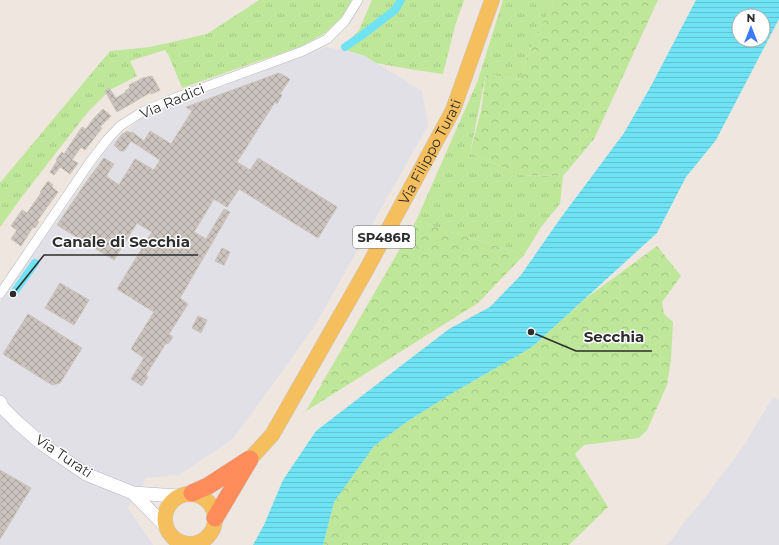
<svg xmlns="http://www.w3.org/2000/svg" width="779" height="545" viewBox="0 0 779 545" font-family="Montserrat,sans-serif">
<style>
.industrial{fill:#e1e0e7}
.grass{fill:url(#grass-tufts)}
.forest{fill:url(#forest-crowns)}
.water{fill:url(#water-rules);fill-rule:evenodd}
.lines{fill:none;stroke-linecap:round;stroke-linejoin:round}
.canal{stroke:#6fe2f4;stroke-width:8}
.building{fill:url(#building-cross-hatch);stroke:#cbc2b8}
.street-casing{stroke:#b3b7c1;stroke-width:10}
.secondary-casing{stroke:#b3b7c1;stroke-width:14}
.primary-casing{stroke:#c8c8c8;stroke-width:16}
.highway-casing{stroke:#c8c8c8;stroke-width:18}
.street{stroke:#fff;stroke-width:9}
.secondary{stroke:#fff;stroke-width:13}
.primary{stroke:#f6bf5d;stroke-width:15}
.highway{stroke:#ff8c5a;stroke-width:17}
.labels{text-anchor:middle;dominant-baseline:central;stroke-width:3;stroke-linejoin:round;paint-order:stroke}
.shield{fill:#fff;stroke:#6c6c6c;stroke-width:1}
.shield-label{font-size:13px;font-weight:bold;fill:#2d2d2d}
.street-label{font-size:14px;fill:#2d2d2d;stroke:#fff}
.leader{fill:none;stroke:#2d2d2d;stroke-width:1.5}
.callout-dot{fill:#2d2d2d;stroke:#fff;stroke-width:1.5}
.callout-label{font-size:15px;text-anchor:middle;font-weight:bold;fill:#2d2d2d;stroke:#fff;stroke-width:3;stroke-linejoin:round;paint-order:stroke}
</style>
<defs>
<pattern id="grass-tufts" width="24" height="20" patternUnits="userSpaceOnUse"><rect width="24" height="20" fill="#bee79a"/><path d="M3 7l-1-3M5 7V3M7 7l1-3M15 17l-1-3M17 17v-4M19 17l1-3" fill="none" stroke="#a4c685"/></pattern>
<pattern id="forest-crowns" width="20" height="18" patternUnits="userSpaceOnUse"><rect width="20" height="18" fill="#bee79a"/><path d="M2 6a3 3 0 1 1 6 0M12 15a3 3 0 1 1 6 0" fill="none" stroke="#a4c685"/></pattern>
<pattern id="water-rules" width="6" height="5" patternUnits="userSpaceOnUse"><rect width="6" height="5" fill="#6fe2f4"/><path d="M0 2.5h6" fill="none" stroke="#60c2d2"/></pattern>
<pattern id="building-cross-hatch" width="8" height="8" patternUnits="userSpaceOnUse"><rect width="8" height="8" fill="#cbc4be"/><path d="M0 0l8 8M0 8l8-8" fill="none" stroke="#a5a09b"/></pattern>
</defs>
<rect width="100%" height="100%" fill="#efe6df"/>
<!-- industrial -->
<g class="industrial">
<polygon points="326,47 365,56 422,91 428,126 314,327 233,439 179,475 146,478 128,508 153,545 0,545 0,394 1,393 0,391 0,302 109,145 143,117"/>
<polygon points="773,397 779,400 779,545 666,545 670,542 686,520 703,500 743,447"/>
</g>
<!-- grass -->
<g class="grass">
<polygon points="259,0 352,0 342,17 325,33 302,46 182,88 169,56 165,50 130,61 137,76 110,90 87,113 24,194 0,227 0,183 110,51 150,47 207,34"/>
<polygon points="372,0 464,0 455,26 443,74 409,69 376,63 365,56 342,49 359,30"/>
<polygon points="503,0 554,0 547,15 534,38 520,80 486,74 470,153 520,175 563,176 560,204 541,227 524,255 416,221 478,80"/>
</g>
<!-- forest -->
<g class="forest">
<polygon points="554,0 658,0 594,139 563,176 520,175 470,153 481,111 486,74 520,80 534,38 547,15"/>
<polygon points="416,221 524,255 478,303 306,411"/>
<polygon points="657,246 681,276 662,302 664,314 673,322 671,359 667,385 647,430 639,438 584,445 575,454 608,507 569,545 323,545 334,502 374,446 408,421 451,394 532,347 585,299"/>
</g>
<!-- water -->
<path class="water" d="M696,0H779V19L716,140L686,177L657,233L532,347L451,394L408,421L374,446L334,502L323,545H253L264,525L283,480L316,431L449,329L490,307L521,275L560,219L624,133L651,86ZM739,16H763V40H739Z"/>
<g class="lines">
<!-- canal -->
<g class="canal">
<polyline points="345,47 361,36 395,10 401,0"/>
<polyline points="13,294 35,263"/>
</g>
</g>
<!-- building -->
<g class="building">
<polygon points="279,73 290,79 280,94 282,95 277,104 275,102 237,162 250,170 258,158 337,207 318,238 239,189 227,207 214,199 194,232 206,239 224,209 230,212 180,298 188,304 169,334 173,337 168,344 166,343 146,375 148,377 142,386 131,379 144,358 131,349 154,312 117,289 152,232 137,223 114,260 57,225 87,181 104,158 114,164 106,176 119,185 135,159 154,170 160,160 131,141 124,151 120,151 114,145 122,134 128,131 130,133 132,132 144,141 150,131 171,144 192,111 186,107"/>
<polygon points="152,76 160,90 151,94 151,92 117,112 105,91 109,88 116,98 126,92 125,91 130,88 129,85 143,78"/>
<polygon points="103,109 111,116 100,127 102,128 85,150 81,147 72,160 78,163 70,174 60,167 54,175 50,172 57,161 56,160 62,152 64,154 82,127 86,129 94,118"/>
<polygon points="48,181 53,185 52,187 58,192 37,221 39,222 35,228 33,227 21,246 11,239 17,230 11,226 22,210 27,213 41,193 40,192"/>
<polygon points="222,248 230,252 224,265 215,261"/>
<polygon points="60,283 89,300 74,325 45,308"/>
<polygon points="28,314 82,348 60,383 52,385 3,354"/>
<polygon points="198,316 207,320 201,333 192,328"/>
<polygon points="0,470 31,488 0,539"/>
</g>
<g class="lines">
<defs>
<polyline id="street" points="0,294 90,162 107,140 120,126 142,112 175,98 303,51 327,39 345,21 358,0"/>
<g id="secondary">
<polyline points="0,402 2,407 18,423 42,444 86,474 133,493 178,496"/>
<polyline points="133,493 165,526"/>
</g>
<g id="primary">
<path id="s1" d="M250,459L272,435L364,274L453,110L492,0"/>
<circle cx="190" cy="519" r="25"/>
</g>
<g id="highway">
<polyline points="192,493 208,486 248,460"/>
<polyline points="215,518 250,459"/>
</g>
</defs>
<!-- street casing -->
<use href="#street" class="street-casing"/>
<!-- secondary casing -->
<use href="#secondary" class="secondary-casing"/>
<!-- primary casing -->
<use href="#primary" class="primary-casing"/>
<!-- highway casing -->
<use href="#highway" class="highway-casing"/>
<!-- street -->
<use href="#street" class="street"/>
<!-- secondary -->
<use href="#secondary" class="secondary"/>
<!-- primary -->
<use href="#primary" class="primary"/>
<!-- highway -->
<use href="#highway" class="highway"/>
</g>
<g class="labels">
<!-- shield labels -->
<rect class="shield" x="353" y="226" width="62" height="22" rx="3"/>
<g class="shield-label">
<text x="384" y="237">SP486R</text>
</g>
<!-- street labels -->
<g class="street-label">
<text transform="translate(172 101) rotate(-23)">Via Radici</text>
<text stroke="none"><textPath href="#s1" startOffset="357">Via Filippo Turati</textPath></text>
<text transform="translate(64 456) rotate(34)">Via Turati</text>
</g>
</g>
<!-- callouts -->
<path class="leader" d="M13 294L44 255H198M531 332L576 351H652"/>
<g class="callout-dot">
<circle cx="13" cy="294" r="4"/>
<circle cx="531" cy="332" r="4"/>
</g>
<g class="callout-label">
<text x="121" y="247">Canale di Secchia</text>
<text x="614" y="342">Secchia</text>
</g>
<!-- north arrow -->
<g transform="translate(751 28)"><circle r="19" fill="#ffffff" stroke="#ababab"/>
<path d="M0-3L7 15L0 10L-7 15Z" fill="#3c79ff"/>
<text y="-6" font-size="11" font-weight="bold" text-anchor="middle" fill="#2d2d2d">N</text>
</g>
</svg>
